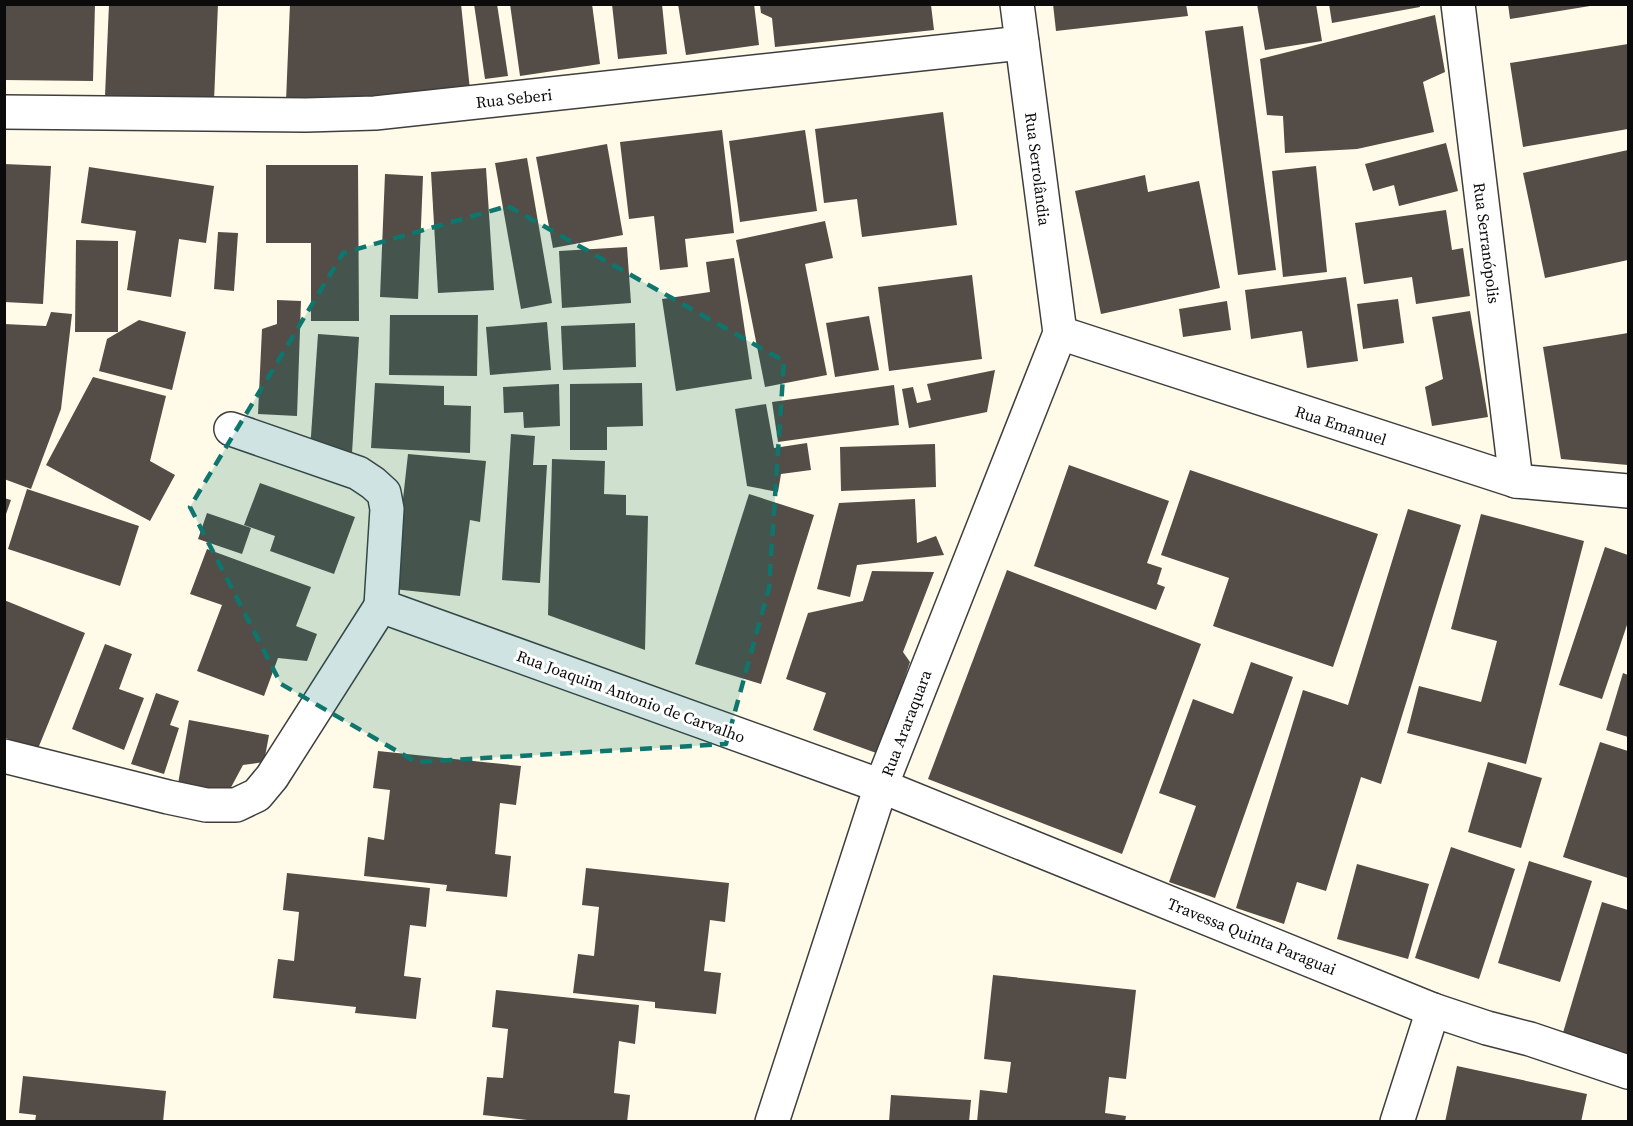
<svg xmlns="http://www.w3.org/2000/svg" width="1633" height="1126" viewBox="0 0 1633 1126" font-family="'Source Serif 4',serif">
<style>
.building{fill:#544c46}
.lines{fill:none;stroke-linecap:round;stroke-linejoin:round}
.street-casing{stroke:#3e3e3e;stroke-width:36}
.street{stroke:#fff;stroke-width:33}
.marked{fill:#0f766e;fill-opacity:0.2;stroke:#0f766e;stroke-width:4.5;stroke-dasharray:12 8;stroke-linejoin:round}
.labels{text-anchor:middle;dominant-baseline:central;stroke-width:6;stroke-linejoin:round;paint-order:stroke}
.street-label{font-size:16px;fill:#0b0b0b;stroke:#fff}
</style>
<rect width="100%" height="100%" fill="#fffbe8"/>
<!-- building -->
<g class="building">
<polygon points="5,4 95,4 93,81 5,80"/>
<polygon points="109,4 218,4 214,101 105,96"/>
<polygon points="290,4 461,4 470,90 286,101"/>
<polygon points="474,4 497,4 508,76 485,79"/>
<polygon points="510,4 592,4 600,64 520,76"/>
<polygon points="612,4 662,4 667,54 618,59"/>
<polygon points="678,4 754,4 759,45 686,55"/>
<polygon points="1053,4 1186,4 1188,16 1056,31"/>
<polygon points="1257,4 1316,4 1322,41 1265,50"/>
<polygon points="1329,4 1419,4 1420,7 1332,23"/>
<polygon points="1508,4 1590,4 1590,6 1510,19"/>
<polygon points="760,5 931,5 934,30 775,47 772,18 761,13"/>
<polygon points="1435,15 1445,72 1423,82 1434,132 1357,149 1285,153 1283,116 1267,115 1260,59"/>
<polygon points="1243,26 1276,270 1238,275 1205,31"/>
<polygon points="1628,44 1628,129 1523,147 1510,63"/>
<polygon points="943,112 957,225 862,237 857,199 824,203 815,129"/>
<polygon points="722,130 734,233 685,239 688,267 660,270 654,216 629,219 620,142"/>
<polygon points="805,130 817,211 740,222 729,141"/>
<polygon points="1446,143 1458,191 1399,206 1394,185 1373,191 1365,164"/>
<polygon points="607,144 623,235 553,248 536,157"/>
<polygon points="1628,150 1628,260 1545,278 1523,173"/>
<polygon points="527,158 552,303 521,309 495,163"/>
<polygon points="4,164 51,166 43,304 4,302"/>
<polygon points="266,165 358,165 359,321 311,321 311,243 266,243"/>
<polygon points="1316,166 1327,272 1283,277 1272,171"/>
<polygon points="89,167 214,186 206,243 179,239 171,297 127,290 136,231 81,223"/>
<polygon points="486,168 494,290 438,293 431,172"/>
<polygon points="385,174 423,176 418,299 380,297"/>
<polygon points="1145,175 1148,192 1199,181 1220,288 1101,314 1075,191"/>
<polygon points="1446,210 1452,250 1463,248 1470,296 1416,304 1412,277 1364,284 1355,223"/>
<polygon points="825,221 833,258 805,264 827,375 765,387 736,240"/>
<polygon points="218,232 238,233 234,291 214,289"/>
<polygon points="76,240 118,241 118,332 75,332"/>
<polygon points="627,247 631,303 562,308 559,251"/>
<polygon points="734,258 752,379 676,391 662,299 710,292 706,262"/>
<polygon points="972,275 982,359 889,371 878,287"/>
<polygon points="1346,277 1358,361 1307,368 1302,331 1251,339 1245,290"/>
<polygon points="1398,299 1404,343 1363,349 1357,304"/>
<polygon points="277,300 301,301 297,416 258,414 262,329 277,324"/>
<polygon points="1227,301 1231,330 1183,337 1179,309"/>
<polygon points="1470,311 1488,417 1432,426 1425,387 1443,379 1432,317"/>
<polygon points="51,312 72,314 61,409 31,489 4,479 4,324 46,326"/>
<polygon points="390,315 478,315 477,376 389,375"/>
<polygon points="869,316 879,370 835,377 826,323"/>
<polygon points="139,320 186,332 172,390 99,371 107,339"/>
<polygon points="547,322 551,370 490,375 486,327"/>
<polygon points="635,323 636,367 563,370 561,326"/>
<polygon points="1628,333 1628,465 1561,459 1543,347"/>
<polygon points="318,334 359,337 352,453 310,450"/>
<polygon points="995,370 987,412 909,428 902,389 913,387 917,403 931,400 927,384"/>
<polygon points="93,377 166,396 150,461 175,475 150,521 46,465"/>
<polygon points="375,383 444,386 444,405 471,406 470,453 371,448"/>
<polygon points="642,383 643,426 607,427 607,450 570,450 570,384"/>
<polygon points="559,384 560,426 524,428 523,412 504,413 503,387"/>
<polygon points="894,385 899,425 778,442 772,402"/>
<polygon points="766,404 774,448 807,443 811,470 781,474 778,492 747,486 735,409"/>
<polygon points="511,434 535,436 533,465 547,465 540,583 502,580"/>
<polygon points="935,444 936,487 841,491 840,447"/>
<polygon points="408,454 486,461 480,522 470,520 460,596 393,589"/>
<polygon points="552,459 605,461 604,494 626,495 626,515 648,516 645,650 548,615"/>
<polygon points="1069,465 1169,501 1147,563 1162,568 1157,584 1165,587 1156,610 1034,566"/>
<polygon points="1190,470 1378,534 1333,667 1213,626 1229,578 1161,555"/>
<polygon points="260,483 355,517 334,574 270,551 275,536 244,525"/>
<polygon points="27,489 139,526 120,586 8,549"/>
<polygon points="749,494 814,515 761,684 695,664"/>
<polygon points="4,498 11,500 5,517 4,516"/>
<polygon points="915,499 917,543 936,536 944,555 857,565 850,597 817,589 839,503"/>
<polygon points="1408,509 1461,525 1381,784 1361,777 1326,891 1297,882 1284,924 1236,908 1303,690 1348,705"/>
<polygon points="207,513 251,528 242,554 198,539"/>
<polygon points="1481,514 1584,541 1526,764 1407,733 1419,686 1481,702 1497,641 1451,629"/>
<polygon points="1605,547 1628,555 1628,622 1602,699 1559,685"/>
<polygon points="207,549 311,587 296,626 317,634 307,661 278,658 264,696 197,671 222,605 190,594"/>
<polygon points="1007,570 1201,644 1122,854 928,779"/>
<polygon points="872,571 934,572 903,652 910,662 879,754 813,730 826,693 786,679 808,613 863,601"/>
<polygon points="4,600 85,633 37,751 4,737"/>
<polygon points="105,644 132,654 119,689 144,698 124,750 72,729"/>
<polygon points="1251,662 1293,677 1215,898 1169,882 1196,806 1159,793 1193,699 1233,714"/>
<polygon points="1623,673 1628,675 1628,737 1606,730"/>
<polygon points="156,693 179,701 170,725 179,728 164,774 131,764"/>
<polygon points="189,720 269,735 264,762 243,765 228,793 178,784"/>
<polygon points="1600,742 1628,751 1628,878 1563,857"/>
<polygon points="378,751 521,766 516,805 500,803 495,854 511,856 507,897 446,891 447,885 364,876 368,837 384,840 390,790 373,788"/>
<polygon points="1488,762 1542,778 1521,848 1468,832"/>
<polygon points="1451,847 1515,869 1479,979 1415,958"/>
<polygon points="1529,861 1592,881 1560,982 1498,963"/>
<polygon points="1357,864 1429,884 1408,959 1337,939"/>
<polygon points="586,868 729,883 725,922 710,920 704,971 721,973 716,1014 655,1008 655,1002 573,993 578,954 594,956 599,907 582,905"/>
<polygon points="287,873 430,888 426,927 410,925 404,976 421,978 416,1019 355,1013 356,1007 273,998 278,959 294,961 299,912 283,910"/>
<polygon points="1602,902 1628,910 1628,1056 1562,1036"/>
<polygon points="993,975 1136,990 1126,1079 1109,1077 1105,1113 1126,1116 1125,1122 977,1122 980,1090 1007,1093 1011,1062 984,1059"/>
<polygon points="496,990 639,1005 635,1044 619,1041 614,1093 630,1095 627,1122 544,1122 483,1115 487,1077 503,1078 508,1029 492,1027"/>
<polygon points="1457,1066 1587,1094 1581,1122 1445,1122"/>
<polygon points="23,1076 166,1091 163,1122 35,1122 36,1115 19,1113"/>
<polygon points="891,1095 971,1100 969,1122 889,1122"/>
</g>
<g class="lines">
<defs>
<g id="street">
<polyline points="1458,4 1516,481"/>
<polyline points="4,112 306,115 375,113 1022,43"/>
<polyline points="1060,333 1516,481 1628,491"/>
<polyline points="231,429 358,473 373,483 384,493 387,509 381,606"/>
<polyline points="4,756 168,797 206,805 236,805 257,795 272,777 381,606 881,786 1433,1010 1487,1028 1530,1039 1628,1072"/>
<polyline points="772,1122 881,786 1060,333 1017,4"/>
<polyline points="1397,1122 1433,1010"/>
</g>
</defs>
<!-- street casing -->
<use href="#street" class="street-casing"/>
<!-- street -->
<use href="#street" class="street"/>
</g>
<!-- marked area -->
<path class="marked" d="M508,206L784,361L769,588L726,744L416,762L281,684L190,507L343,253Z"/>
<g class="labels">
<!-- street labels -->
<g class="street-label">
<text transform="translate(514 98) rotate(-6)">Rua Seberi</text>
<text transform="translate(1038 169) rotate(83)">Rua Serrolândia</text>
<text transform="translate(1487 243) rotate(83)">Rua Serranópolis</text>
<text transform="translate(1341 425) rotate(18)">Rua Emanuel</text>
<text transform="translate(631 696) rotate(20)">Rua Joaquim Antonio de Carvalho</text>
<text transform="translate(906 723) rotate(-69)">Rua Araraquara</text>
<text transform="translate(1252 936) rotate(22)">Travessa Quinta Paraguai</text>
</g>
</g>
<!-- border -->
<rect width="1633" height="1126" fill="none" stroke="#0b0b0b" stroke-width="12"/>
</svg>
